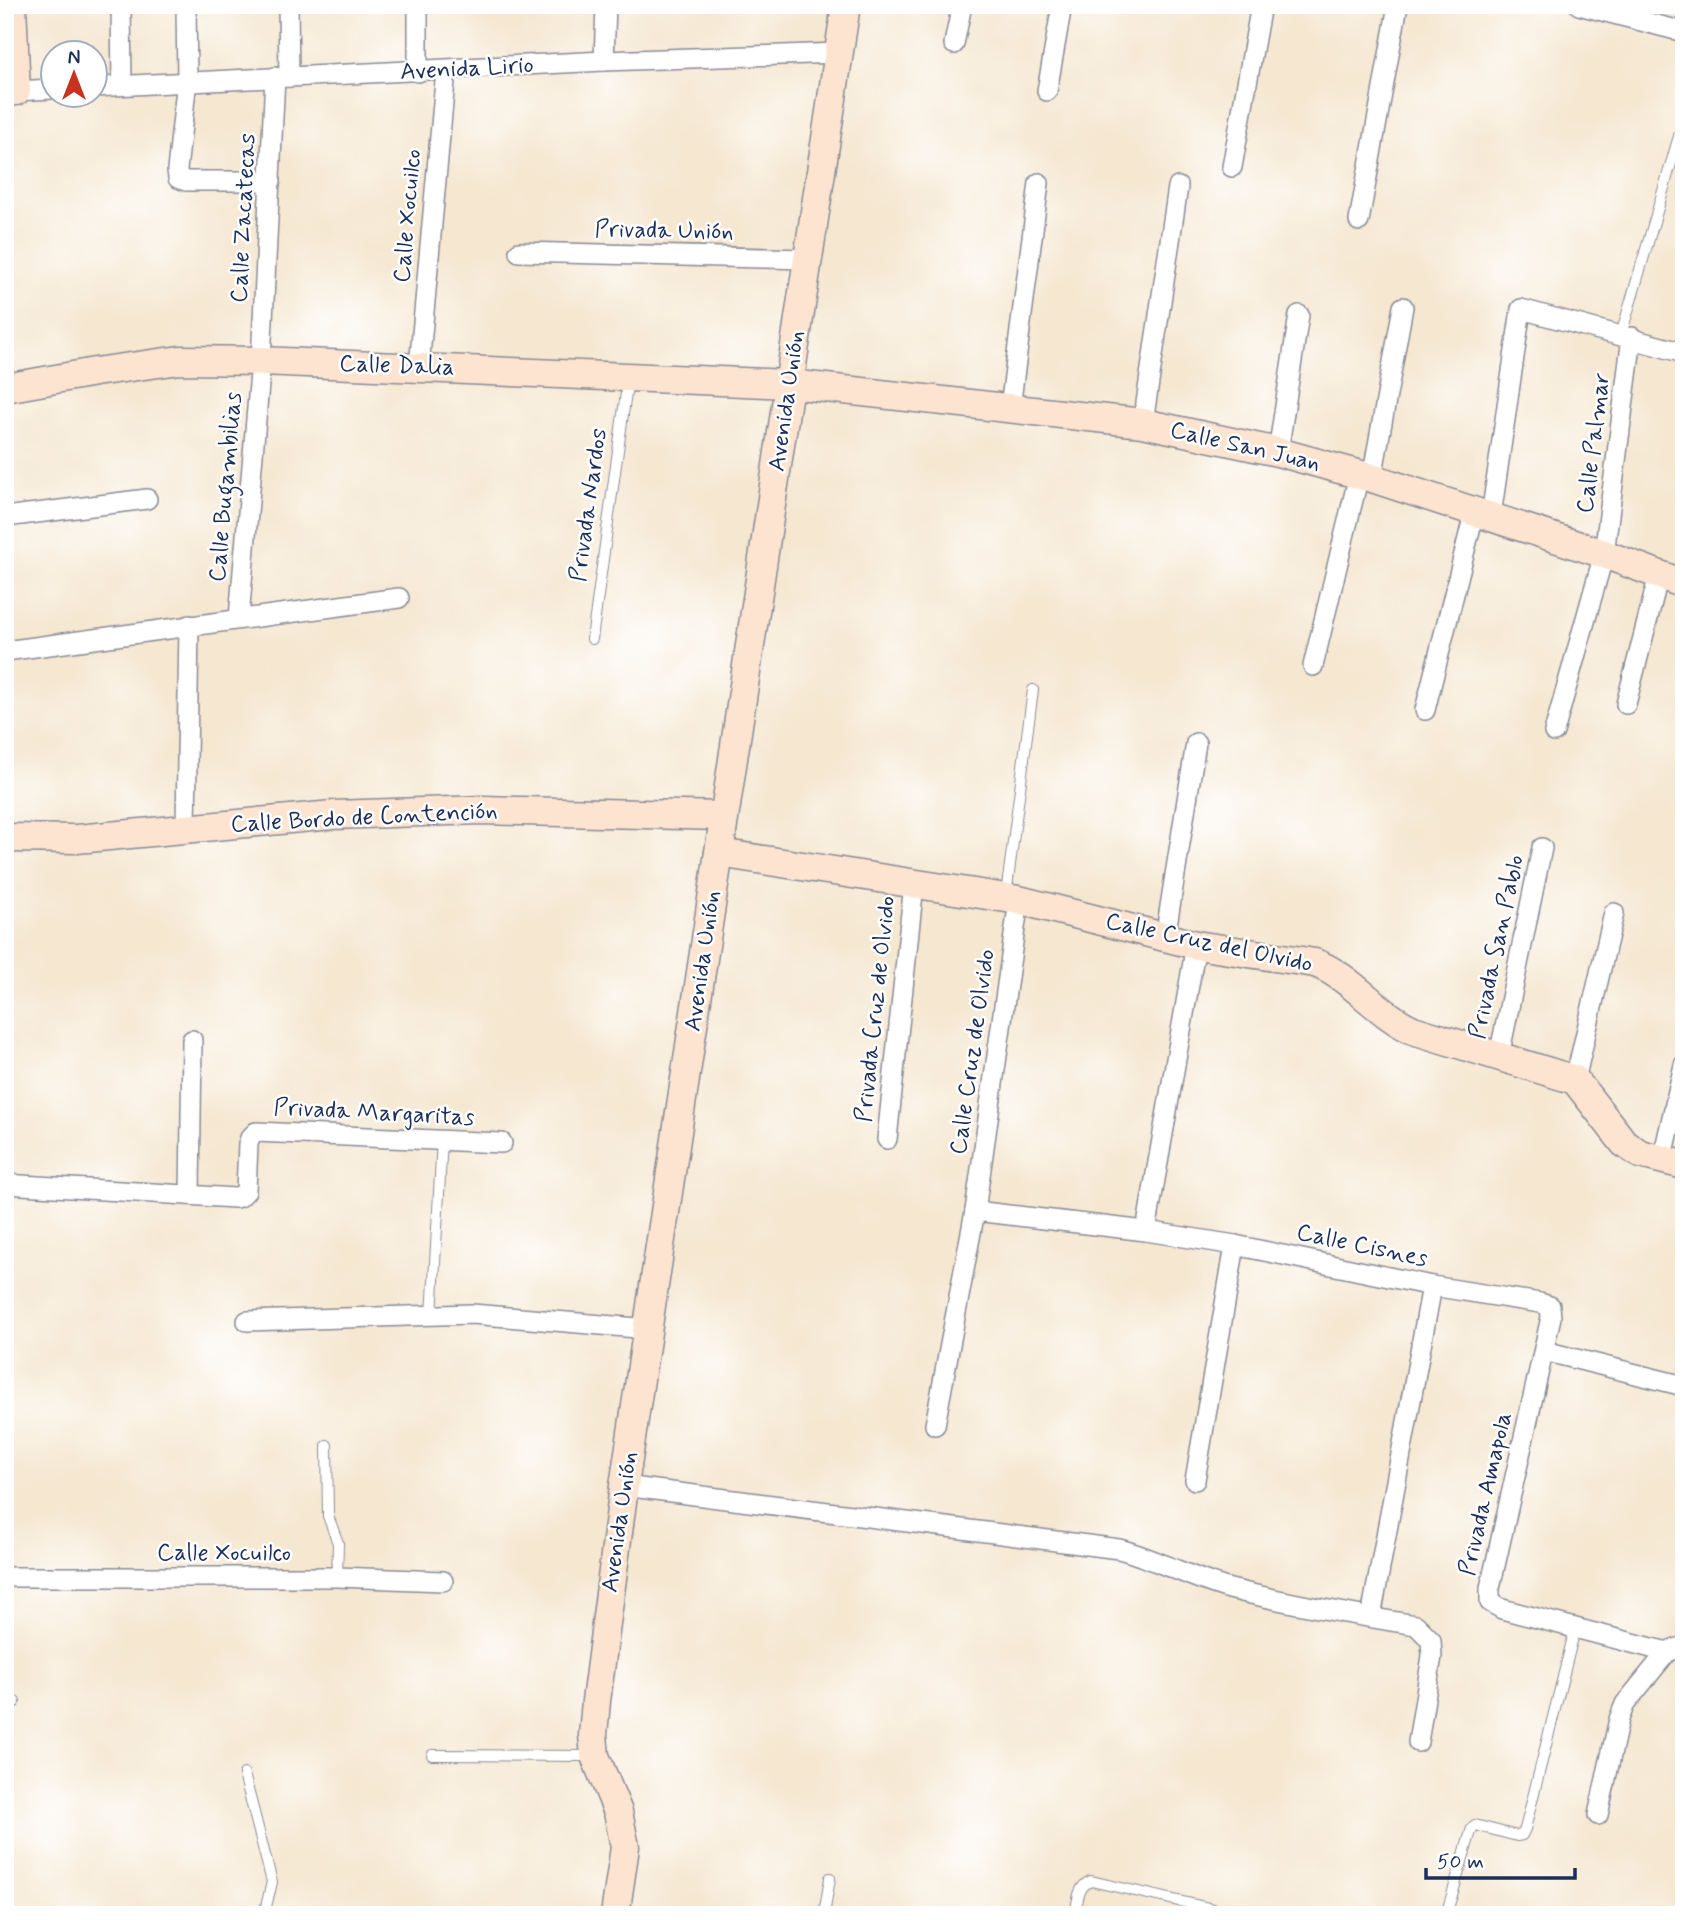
<svg xmlns="http://www.w3.org/2000/svg" width="1689" height="1920" viewBox="0 0 1689 1920" font-family="Mynerve,sans-serif">
<style>
.lines{fill:none;stroke-linecap:round;stroke-linejoin:round}
.lane-casing{stroke:#888b97;stroke-width:12}
.street-casing{stroke:#888b97;stroke-width:22}
.secondary-casing{stroke:#888b97;stroke-width:31}
.lane{stroke:#fff;stroke-width:10}
.street{stroke:#fff;stroke-width:19}
.secondary{stroke:#fde4d0;stroke-width:28}
.labels{text-anchor:middle;dominant-baseline:central;stroke-width:5;stroke-linejoin:round;paint-order:stroke}
.street-label{font-size:24px;fill:#1b2f5e;stroke:#fff}
</style>
<rect width="100%" height="100%" fill="#fff"/>
<filter id="ink" filterUnits="userSpaceOnUse"><feTurbulence type="fractalNoise" baseFrequency=".0143" numOctaves="2"/><feDisplacementMap in="SourceGraphic" scale="14" xChannelSelector="R" yChannelSelector="G"/><feConvolveMatrix kernelMatrix="1 2 1 2 8 2 1 2 1" color-interpolation-filters="sRGB"/></filter>
<filter id="wash" filterUnits="userSpaceOnUse"><feTurbulence type="fractalNoise" baseFrequency=".00686" numOctaves="4" result="noise"/><feDisplacementMap in="SourceGraphic" scale="28" xChannelSelector="R" yChannelSelector="G"/><feGaussianBlur stdDeviation="1.57" result="paint"/><feColorMatrix in="noise" values="0 0 0 0 0 0 0 0 0 0 0 0 0 0 0 0 0 1.4 0 .05"/><feComposite in="paint" operator="in"/></filter>
<g filter="url(#wash)">
<rect width="100%" height="100%" fill="#f5e7d0"/>
</g>
<g filter="url(#ink)">
<g class="lines">
<defs>
<g id="lane">
<polyline points="1621,335 1684,119"/>
<polyline points="592,639 628,378"/>
<polyline points="1006,895 1033,690"/>
<polyline points="432,1316 442,1140"/>
<polyline points="327,1445 328,1516 338,1543 337,1577"/>
<polyline points="5,1701 15,1702"/>
<polyline points="432,1755 591,1756"/>
<polyline points="244,1774 272,1882 264,1915"/>
<polyline points="824,1915 830,1878"/>
<path d="M1075,1915C1078,1902 1077,1886 1091,1881L1218,1910"/>
<polyline points="1446,1915 1472,1828 1475,1825 1517,1836 1522,1835 1525,1829 1575,1629"/>
</g>
<g id="street">
<polyline points="121,5 122,85"/>
<polyline points="186,5 187,80 177,170 178,178 186,181 271,181"/>
<polyline points="288,5 289,77"/>
<polyline points="1579,5 1684,32"/>
<polyline points="954,44 962,5"/>
<polyline points="604,61 606,5"/>
<polyline points="418,72 418,5"/>
<polyline points="94,87 604,61 839,53"/>
<polyline points="16,91 52,89"/>
<polyline points="1047,91 1062,5"/>
<polyline points="1232,167 1261,5"/>
<polyline points="1359,221 1398,5"/>
<polyline points="519,252 808,259"/>
<polyline points="419,367 446,70"/>
<polyline points="1010,408 1039,183"/>
<polyline points="1143,423 1178,187"/>
<polyline points="1278,452 1299,315"/>
<polyline points="1372,478 1403,307"/>
<polyline points="1491,516 1521,309 1684,353"/>
<polyline points="5,517 147,499"/>
<polyline points="239,618 261,361 275,77"/>
<polyline points="5,651 399,598"/>
<polyline points="1313,666 1359,475"/>
<polyline points="1626,704 1659,575"/>
<polyline points="1425,710 1475,510"/>
<polyline points="1554,732 1604,554 1632,337"/>
<polyline points="186,828 189,625"/>
<polyline points="1165,938 1196,743"/>
<polyline points="1499,1056 1542,848"/>
<polyline points="1575,1080 1614,913"/>
<polyline points="887,1139 914,884"/>
<polyline points="1662,1161 1684,1065"/>
<polyline points="5,1184 235,1198 240,1197 246,1191 248,1144 250,1138 256,1132 502,1143"/>
<polyline points="190,1195 192,1040"/>
<polyline points="975,1211 1146,1231 1235,1245 1432,1286 1540,1303 1550,1306 1551,1317 1490,1588 1490,1602 1502,1609 1667,1652 1684,1646"/>
<polyline points="1146,1231 1196,945"/>
<polyline points="247,1321 472,1314 649,1329"/>
<polyline points="1544,1351 1684,1386"/>
<polyline points="935,1425 975,1211 1019,900"/>
<polyline points="1195,1480 1235,1245"/>
<path d="M624,1486L1119,1549C1157,1559 1192,1579 1230,1589C1291,1604 1354,1615 1416,1625L1431,1640L1432,1656L1418,1742"/>
<polyline points="5,1577 337,1577 443,1581"/>
<polyline points="1371,1617 1432,1286"/>
<polyline points="1598,1815 1619,1719 1625,1704 1667,1652"/>
</g>
<g id="secondary">
<polyline points="5,92 16,91 12,5"/>
<polyline points="5,388 95,372 180,360 261,361 790,384 1143,423 1278,452 1372,478 1604,554 1684,584"/>
<polyline points="5,838 77,839 333,815 482,810 723,816"/>
<path d="M719,853L1019,900L1196,945L1315,963C1352,977 1377,1014 1413,1030L1575,1080L1624,1143L1640,1154L1684,1165"/>
<polyline points="615,1915 625,1847 618,1812 595,1756 593,1735 596,1701 624,1486 846,5"/>
</g>
</defs>
<!-- lane casing -->
<use href="#lane" class="lane-casing"/>
<!-- street casing -->
<use href="#street" class="street-casing"/>
<!-- secondary casing -->
<use href="#secondary" class="secondary-casing"/>
<!-- lane -->
<use href="#lane" class="lane"/>
<!-- street -->
<use href="#street" class="street"/>
<!-- secondary -->
<use href="#secondary" class="secondary"/>
</g>
</g>
<g class="labels">
<!-- street labels -->
<g class="street-label">
<text transform="translate(467 69) rotate(-3)">Avenida Lirio</text>
<text transform="translate(408 216) rotate(-85)">Calle Xocuilco</text>
<text transform="translate(244 218) rotate(-87)">Calle Zacatecas</text>
<text transform="translate(664 231) rotate(1)">Privada Unión</text>
<text transform="translate(397 366) rotate(2)">Calle Dalia</text>
<text transform="translate(787 401) rotate(-82)">Avenida Unión</text>
<text transform="translate(1594 443) rotate(-83)">Calle Palmar</text>
<text transform="translate(1245 447) rotate(13)">Calle San Juan</text>
<text transform="translate(226 487) rotate(-85)">Calle Bugambilias</text>
<text transform="translate(589 505) rotate(-82)">Privada Nardos</text>
<text transform="translate(364 818) rotate(-3)">Calle Bordo de Contención</text>
<text transform="translate(1209 943) rotate(12)">Calle Cruz del Olvido</text>
<text transform="translate(1497 947) rotate(-78)">Privada San Pablo</text>
<text transform="translate(703 961) rotate(-82)">Avenida Unión</text>
<text transform="translate(876 1009) rotate(-84)">Privada Cruz de Olvido</text>
<text transform="translate(973 1052) rotate(-82)">Calle Cruz de Olvido</text>
<text transform="translate(374 1113) rotate(3)">Privada Margaritas</text>
<text transform="translate(1362 1246) rotate(12)">Calle Cisnes</text>
<text transform="translate(1486 1494) rotate(-77)">Privada Amapola</text>
<text transform="translate(620 1522) rotate(-82)">Avenida Unión</text>
<text x="224" y="1553">Calle Xocuilco</text>
</g>
</g>
<!-- margin -->
<rect width="1689" height="1920" fill="none" stroke="#fff" stroke-width="28"/>
<!-- north arrow -->
<g transform="translate(74 74)"><circle r="33" fill="#ffffff" stroke="#a4acbf" stroke-width="2"/>
<path d="M0-5L12 26L0 18L-12 26Z" fill="#c8321e"/>
<text y="-10" font-size="19" font-weight="bold" text-anchor="middle" fill="#1b2f5e">N</text>
</g>
<!-- scale -->
<path d="M1426 1868v10h149v-10" fill="none" stroke="#1b2f5e" stroke-width="3.5"/>
<text x="1437" y="1868" font-size="21" fill="#1b2f5e" stroke="#ffffff" stroke-width="5" paint-order="stroke">50 m</text>
</svg>
